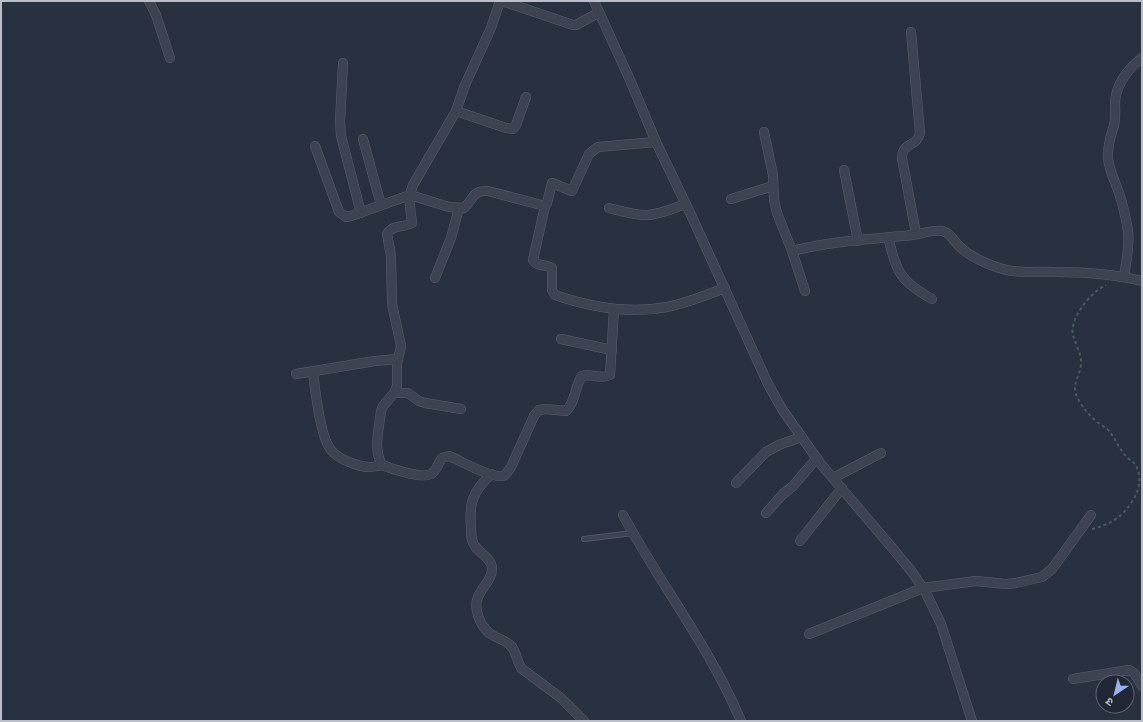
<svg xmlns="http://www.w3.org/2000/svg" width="1143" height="722" viewBox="0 0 1143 722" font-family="Manrope,'Noto Sans Devanagari',sans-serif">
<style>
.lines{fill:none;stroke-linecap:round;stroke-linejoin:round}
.lane-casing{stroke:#5a606d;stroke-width:6}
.street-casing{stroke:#5a606d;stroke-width:10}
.path{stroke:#4b5b60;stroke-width:2;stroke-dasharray:3 3;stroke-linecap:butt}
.lane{stroke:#3d4350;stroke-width:4.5}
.street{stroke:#3d4350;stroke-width:9}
</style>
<rect width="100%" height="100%" fill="#293040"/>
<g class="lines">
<defs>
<polyline id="lane" points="584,539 633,533"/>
<g id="street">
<polyline points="149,1 156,15 170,58"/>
<path d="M500,1L491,28L465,85L456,111L413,185L409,198L412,223C403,228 393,224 387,234L391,256L392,304L401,346L397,364V386L394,393L383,406L381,411C379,429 373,449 382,465C392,469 422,479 431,474C437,471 438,463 442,458L449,456C460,460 494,481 505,475C507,473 509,470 511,467L534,416L539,410L546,409L566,411C576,402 574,387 582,376C591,373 601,380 610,375L614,309"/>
<polyline points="502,1 573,25 576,25 598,13"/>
<polyline points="594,1 630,80 656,142 692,217 768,384 782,409 820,463 894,550 912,572 925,591 941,624 972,721"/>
<path d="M911,32L920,133C917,147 902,142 902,158L916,234"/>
<polyline points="343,63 340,122 341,136 361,213"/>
<polyline points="456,111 506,128 513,129 516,125 526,97"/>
<polyline points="764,132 773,175 774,200 777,213 792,251 805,291"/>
<polyline points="363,139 381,205"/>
<path d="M315,146L339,212L346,217L351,216L410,195L449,207L464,208C474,199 472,190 488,191L545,206L547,203L552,183L572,191L589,154L598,147L656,142"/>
<polyline points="844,170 858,241"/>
<polyline points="731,199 773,186"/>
<path d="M545,206L533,260C537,267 546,264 552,268V290L555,295C590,307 630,314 667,307C687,303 706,295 725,288"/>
<path d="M609,208C621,211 634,215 646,215C660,215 673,208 686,204"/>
<path d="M888,237C897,273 900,281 932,299"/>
<path d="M792,251C831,241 872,239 913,235C922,234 933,229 943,231C950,233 955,242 960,247C973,259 995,268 1012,271C1026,273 1040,271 1055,272C1084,272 1114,274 1142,281"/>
<path d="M1124,277C1126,262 1130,246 1128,231C1126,218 1123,205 1119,193C1115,181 1109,170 1108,158C1107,146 1111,136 1114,125C1116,117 1115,109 1115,101C1117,82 1128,69 1142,58"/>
<polyline points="435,278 451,238 459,208"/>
<polyline points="561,339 612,350"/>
<path d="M313,372C315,390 320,437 331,450C338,459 358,467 370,467C374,467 378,466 382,465"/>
<polyline points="296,374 375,361 398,359"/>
<polyline points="394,393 408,393 419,401 425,403 461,409"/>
<path d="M491,474C472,493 469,502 471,529C471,535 471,541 475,546C480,554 490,557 492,567C493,579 482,587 478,597C473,608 480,625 489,633C496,638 506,640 512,647C517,654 517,663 522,669L561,698L584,721"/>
<polyline points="833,478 881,453"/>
<polyline points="736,483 766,452 781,444 802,437"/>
<polyline points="766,513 783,494 793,486 817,458"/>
<path d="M623,515C660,584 711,649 741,721"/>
<polyline points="800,541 842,488"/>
<polyline points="809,634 923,588 976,581 1006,584 1016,583 1042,577 1052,569 1091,515"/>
<polyline points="1073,679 1129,670 1134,673 1142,686"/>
</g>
</defs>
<!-- lane casing -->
<use href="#lane" class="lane-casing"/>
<!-- street casing -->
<use href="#street" class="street-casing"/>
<!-- path -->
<path class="path" d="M1092,529C1108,525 1122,518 1131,503C1139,492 1143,477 1135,464C1132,461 1128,459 1126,456C1119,449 1116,439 1109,431C1106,427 1101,425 1097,422C1089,415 1083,408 1078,399C1070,384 1080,378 1081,364C1082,354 1075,344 1073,335C1069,318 1092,291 1106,285"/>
<!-- lane -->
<use href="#lane" class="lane"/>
<!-- street -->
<use href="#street" class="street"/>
</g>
<!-- border -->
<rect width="1143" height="722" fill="none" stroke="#b9beca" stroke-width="4"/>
<!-- north arrow -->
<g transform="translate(1115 694) rotate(215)"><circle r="19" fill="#212735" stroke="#5e6371"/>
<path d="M0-3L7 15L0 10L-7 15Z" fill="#99b2f0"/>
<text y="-6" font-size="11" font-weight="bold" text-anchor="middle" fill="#b9beca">उ</text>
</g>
</svg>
